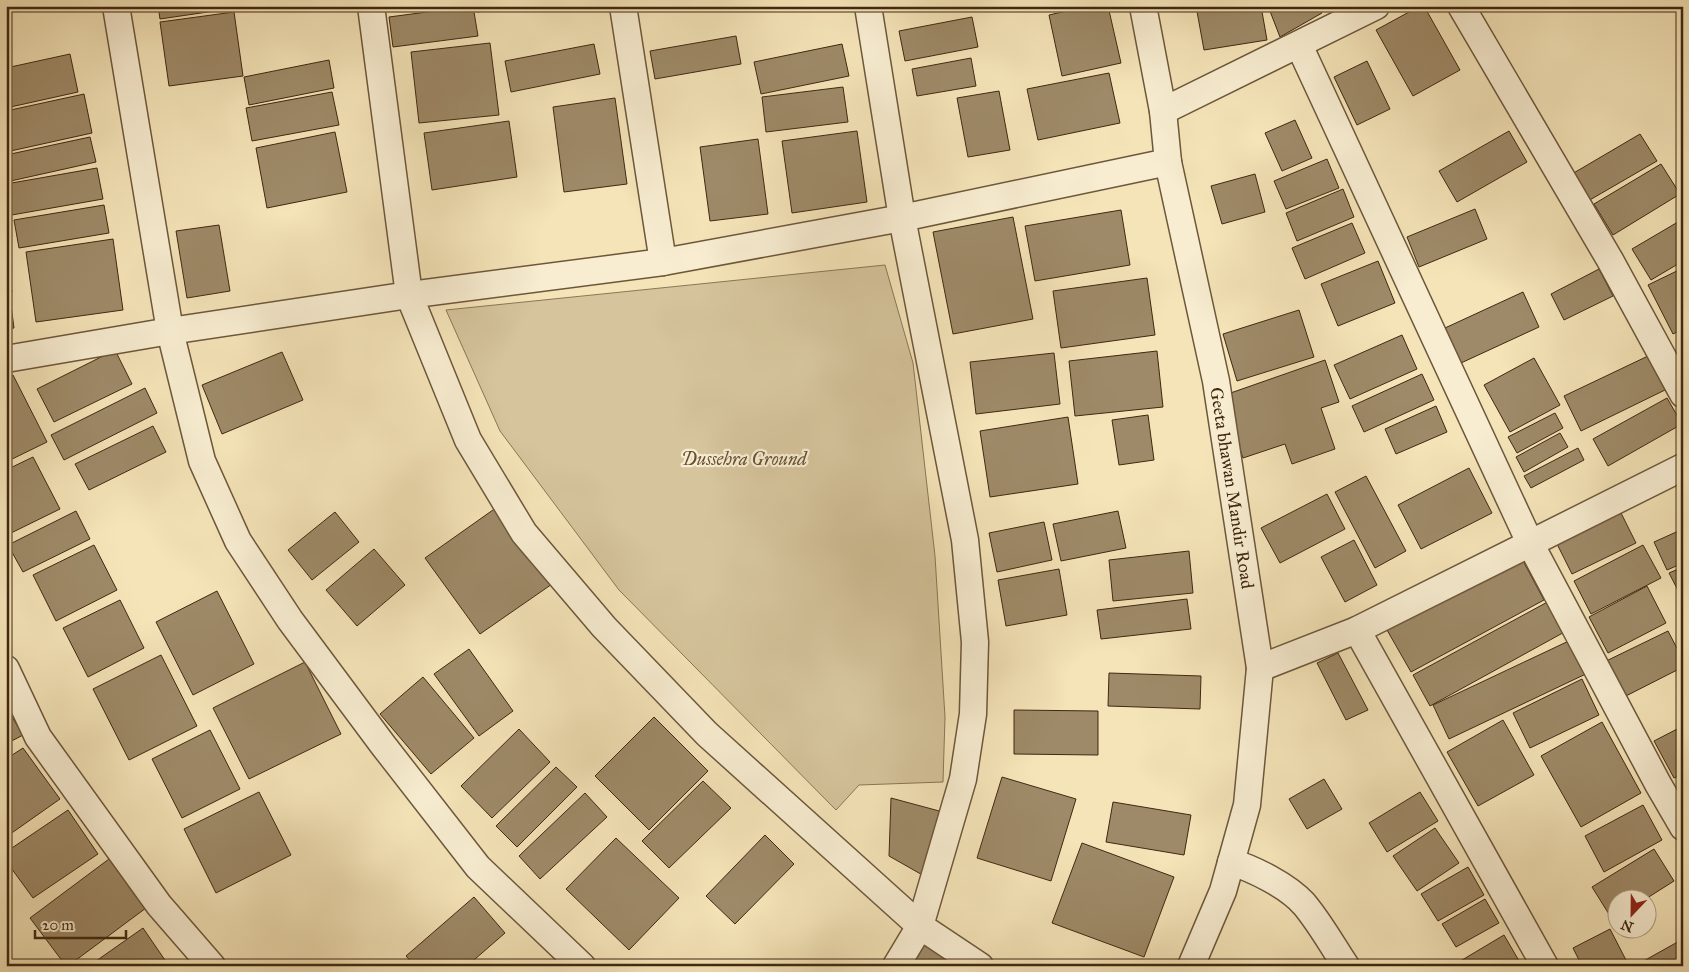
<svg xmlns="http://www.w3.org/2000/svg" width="1689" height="972" viewBox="0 0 1689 972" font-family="'IM FELL Great Primer',serif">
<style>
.green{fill:#d5c49c;stroke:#8a7656}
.building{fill:#9e8a68;stroke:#402811}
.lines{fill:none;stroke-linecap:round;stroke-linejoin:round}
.street-casing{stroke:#6d573b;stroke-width:29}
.street{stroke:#f8edd1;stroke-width:26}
.labels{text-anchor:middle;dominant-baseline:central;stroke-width:4.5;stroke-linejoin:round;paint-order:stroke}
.park-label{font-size:18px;font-style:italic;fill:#654f34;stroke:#f8edd1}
.street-label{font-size:18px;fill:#402811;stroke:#f8edd1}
</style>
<rect width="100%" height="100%" fill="#f4e4b8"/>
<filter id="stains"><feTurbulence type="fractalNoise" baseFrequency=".004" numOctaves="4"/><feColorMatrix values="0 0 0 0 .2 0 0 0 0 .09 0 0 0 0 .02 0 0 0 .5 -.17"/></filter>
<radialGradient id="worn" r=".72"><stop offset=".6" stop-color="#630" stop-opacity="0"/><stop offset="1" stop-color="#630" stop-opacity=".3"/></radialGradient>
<!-- green -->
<polygon class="green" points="885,265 913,363 935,556 945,717 943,782 859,785 836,810 619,590 500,431 446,310"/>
<!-- building -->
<g class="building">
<polygon points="158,6 242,6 242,7 160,19"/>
<polygon points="387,6 419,6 388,11"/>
<polygon points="473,6 478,36 393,47 389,17"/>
<polygon points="476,6 522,6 477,12"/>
<polygon points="1088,6 1108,6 1121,63 1062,76 1049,15"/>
<polygon points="1196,6 1261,6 1267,40 1204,50"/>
<polygon points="1268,6 1318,6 1322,13 1280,37"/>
<polygon points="1420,6 1424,6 1460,70 1413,96 1376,30"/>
<polygon points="234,12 243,76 169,86 160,22"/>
<polygon points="972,17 978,47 905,61 899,31"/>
<polygon points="736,36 741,64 655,79 650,51"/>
<polygon points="490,43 499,115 419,123 411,52"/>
<polygon points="594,44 600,74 511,92 505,61"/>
<polygon points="842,44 849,76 761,94 754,62"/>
<polygon points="70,54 78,92 6,108 6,68"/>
<polygon points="971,58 976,86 917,96 912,69"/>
<polygon points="329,60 334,88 249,105 244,77"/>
<polygon points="1367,61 1390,109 1357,125 1334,77"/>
<polygon points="1109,73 1120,123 1038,140 1027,89"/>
<polygon points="843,87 848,122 766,132 762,97"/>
<polygon points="999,91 1010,150 968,157 957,98"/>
<polygon points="332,92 339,125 252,141 246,108"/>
<polygon points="84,94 92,133 6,152 6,111"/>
<polygon points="615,98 627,184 564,192 553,107"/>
<polygon points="1295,120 1312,158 1282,171 1265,133"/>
<polygon points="509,121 517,177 432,190 424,133"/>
<polygon points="857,131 867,202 792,213 782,141"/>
<polygon points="1509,131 1527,162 1457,202 1439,171"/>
<polygon points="335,132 347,192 267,208 256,148"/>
<polygon points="1640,134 1657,161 1588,201 1572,174"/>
<polygon points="90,137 96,162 6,182 6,155"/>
<polygon points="758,139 768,214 710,221 700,147"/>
<polygon points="1327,159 1339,188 1286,209 1274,181"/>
<polygon points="1661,164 1680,194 1613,235 1594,204"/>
<polygon points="97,168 103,199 6,216 6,184"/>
<polygon points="1255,174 1265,212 1222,224 1211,186"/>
<polygon points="1343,189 1354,217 1297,241 1286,213"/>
<polygon points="104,205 109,233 19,248 14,220"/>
<polygon points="1475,209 1487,239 1419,267 1407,237"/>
<polygon points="1121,210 1130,265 1035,281 1025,226"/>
<polygon points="1013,217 1033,319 953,334 933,232"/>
<polygon points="1683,219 1683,261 1651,280 1632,249"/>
<polygon points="1352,223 1365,253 1305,279 1292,248"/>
<polygon points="219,225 230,291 187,298 176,231"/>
<polygon points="113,239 123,310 36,322 26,252"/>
<polygon points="6,259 12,292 6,293"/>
<polygon points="1378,261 1395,303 1338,326 1321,284"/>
<polygon points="1683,268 1683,329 1673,334 1648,285"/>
<polygon points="1599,269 1613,296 1564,320 1551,294"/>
<polygon points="1147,278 1155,335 1061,348 1053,291"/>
<polygon points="1523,292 1539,327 1461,363 1445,328"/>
<polygon points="10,298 14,328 6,329 6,299"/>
<polygon points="1299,310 1314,357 1237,381 1223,334"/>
<polygon points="1402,335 1417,369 1350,399 1334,365"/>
<polygon points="115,350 132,384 54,422 37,389"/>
<polygon points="1157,351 1163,407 1075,416 1069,361"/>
<polygon points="282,352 303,400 222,434 202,385"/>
<polygon points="1054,353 1060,404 976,414 970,362"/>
<polygon points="1648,356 1665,390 1581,431 1564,396"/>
<polygon points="1534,358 1560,405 1510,432 1484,385"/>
<polygon points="1325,360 1339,402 1321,408 1335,449 1292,464 1285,444 1243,458 1222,396"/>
<polygon points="1422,374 1434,400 1364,432 1352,406"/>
<polygon points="13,375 47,442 6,462 6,378"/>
<polygon points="145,388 157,413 64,460 51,435"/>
<polygon points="1667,398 1682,424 1608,466 1593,439"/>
<polygon points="1436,406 1447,432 1396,454 1385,429"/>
<polygon points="1555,413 1563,428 1517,453 1508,437"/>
<polygon points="1148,415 1154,460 1119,465 1112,420"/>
<polygon points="1068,417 1078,484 990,497 980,431"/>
<polygon points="153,426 166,452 89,490 75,464"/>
<polygon points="1560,433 1568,447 1524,472 1516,457"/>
<polygon points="1578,448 1584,460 1531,488 1524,476"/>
<polygon points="33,457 60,509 11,533 6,523 6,470"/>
<polygon points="1469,468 1492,513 1421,549 1398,505"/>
<polygon points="1366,476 1406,551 1375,568 1335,492"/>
<polygon points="1327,494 1345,529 1280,563 1261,528"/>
<polygon points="500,505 555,582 480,634 425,558"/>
<polygon points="1619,509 1636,543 1572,574 1555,540"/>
<polygon points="76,511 90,539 23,572 8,545"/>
<polygon points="1118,511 1126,548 1061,561 1053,524"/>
<polygon points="335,512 359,542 312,580 288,550"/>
<polygon points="1044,522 1052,560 997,572 989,533"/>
<polygon points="1683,529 1683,563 1667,570 1654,542"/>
<polygon points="1354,540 1377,585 1345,602 1321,557"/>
<polygon points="94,545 117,590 56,621 33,575"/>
<polygon points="1643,545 1661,578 1591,614 1574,581"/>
<polygon points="374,549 405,585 357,626 326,590"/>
<polygon points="1189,551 1193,593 1113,601 1109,560"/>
<polygon points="1521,557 1544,600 1411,672 1387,630"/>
<polygon points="1683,567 1683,600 1669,573"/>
<polygon points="1059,569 1067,615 1006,626 998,580"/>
<polygon points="1647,586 1666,623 1608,653 1589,617"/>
<polygon points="217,591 254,664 193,695 156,622"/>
<polygon points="1187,599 1191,629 1101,639 1097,610"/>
<polygon points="1553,599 1570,629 1430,706 1413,675"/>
<polygon points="120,600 144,648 88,677 63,628"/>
<polygon points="1668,631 1683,660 1683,667 1618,700 1600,664"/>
<polygon points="1573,639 1590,672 1449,739 1433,705"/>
<polygon points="469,649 513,711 479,736 434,674"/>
<polygon points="1338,653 1368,710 1346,720 1317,663"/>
<polygon points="161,655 197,726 129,760 93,689"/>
<polygon points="305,662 341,734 249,779 213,708"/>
<polygon points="1109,673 1201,676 1200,709 1108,706"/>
<polygon points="423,677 474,738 431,774 380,714"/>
<polygon points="1582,679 1599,715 1530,748 1513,713"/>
<polygon points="6,707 23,735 6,744"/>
<polygon points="1014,710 1098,711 1098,755 1014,754"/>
<polygon points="654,717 708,771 649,830 595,776"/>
<polygon points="1503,720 1534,775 1478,806 1447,752"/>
<polygon points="1602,722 1641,793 1581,827 1541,756"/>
<polygon points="1683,726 1683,774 1674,778 1654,741"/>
<polygon points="519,729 550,762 492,818 461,786"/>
<polygon points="210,730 240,789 182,818 152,759"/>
<polygon points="23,748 60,799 6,837 6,759"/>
<polygon points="556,767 577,787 517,847 496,826"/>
<polygon points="1002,777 1076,799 1051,881 977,858"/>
<polygon points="1324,779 1342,809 1307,829 1289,799"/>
<polygon points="703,781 731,808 669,868 642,841"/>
<polygon points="259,792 291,855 216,893 184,829"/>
<polygon points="1420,792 1438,821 1387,852 1369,823"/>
<polygon points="585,793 607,817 540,879 519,856"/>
<polygon points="891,798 943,812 926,877 889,856"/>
<polygon points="1113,802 1191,815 1184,855 1106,842"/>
<polygon points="1643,805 1662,840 1604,872 1585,836"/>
<polygon points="68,810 98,854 33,898 6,861 6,852"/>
<polygon points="1435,828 1459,863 1417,891 1393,856"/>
<polygon points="765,835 794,864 735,924 706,896"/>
<polygon points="616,838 679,898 629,950 566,889"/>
<polygon points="1082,843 1174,877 1144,957 1052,923"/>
<polygon points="1654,849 1674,881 1644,900 1616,900 1616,916 1612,919 1592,887"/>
<polygon points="109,859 146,908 68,966 66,966 30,918"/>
<polygon points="1468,867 1484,895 1438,921 1421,894"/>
<polygon points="474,897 505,933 467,966 415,966 406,956"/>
<polygon points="1485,899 1499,923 1456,947 1442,924"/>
<polygon points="143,928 169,966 89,966"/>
<polygon points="1610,929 1627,962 1619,966 1582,966 1573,948"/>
<polygon points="1504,935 1522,966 1452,966"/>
<polygon points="1683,939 1683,966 1642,966 1640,963"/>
<polygon points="926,942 963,966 911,966"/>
</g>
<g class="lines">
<defs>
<g id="street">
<polyline points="116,6 170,331 202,461 238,541 290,620 383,745 478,867 582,966"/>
<polyline points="371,6 409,295 468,440 524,533 604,627 707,734 920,926 980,966"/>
<polyline points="623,6 663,262"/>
<polyline points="868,6 902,218 965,540 975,642 973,714 963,779 920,926 896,966"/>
<polyline points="1143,6 1163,111 1168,162 1216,381 1260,668 1247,805 1223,891 1191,966"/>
<polyline points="1461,6 1610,260 1683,394"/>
<polyline points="1299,45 1530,543 1658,784 1683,827"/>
<polyline points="1163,111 1376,6"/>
<polyline points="6,359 170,331 409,295 663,262 902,218 1168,162"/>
<polyline points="1357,630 1545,966"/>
<polyline points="1260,668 1357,630 1683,467"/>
<polyline points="6,669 38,737 159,905 212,966"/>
<path d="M1231,862C1254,869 1288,886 1304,904C1320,923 1332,945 1346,966"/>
</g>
</defs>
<!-- street casing -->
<use href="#street" class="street-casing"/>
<!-- street -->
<use href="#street" class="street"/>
</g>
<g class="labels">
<!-- park labels -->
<g class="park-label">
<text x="744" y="459">Dussehra Ground</text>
</g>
<!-- street labels -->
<g class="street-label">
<text transform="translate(1232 488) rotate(81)">Geeta bhawan Mandir Road</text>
</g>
</g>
<!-- margin -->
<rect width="1689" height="972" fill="none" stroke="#f4e4b8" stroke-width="25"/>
<rect x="8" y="8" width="1674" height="957" fill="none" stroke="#402811" stroke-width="2.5"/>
<rect x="12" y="12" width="1664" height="947" fill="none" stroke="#402811"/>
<!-- north arrow -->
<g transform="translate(1632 914) rotate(202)"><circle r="24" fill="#f8edd1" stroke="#ae9e84"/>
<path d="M0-4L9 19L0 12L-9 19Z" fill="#8f2418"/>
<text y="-8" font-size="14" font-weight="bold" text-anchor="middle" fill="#402811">N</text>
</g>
<!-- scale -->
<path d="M35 930v8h91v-8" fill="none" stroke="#402811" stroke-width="2.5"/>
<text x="42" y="930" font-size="15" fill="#402811" stroke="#f8edd1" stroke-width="4" paint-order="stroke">20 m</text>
<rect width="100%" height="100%" filter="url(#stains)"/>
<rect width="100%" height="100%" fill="url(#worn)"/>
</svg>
